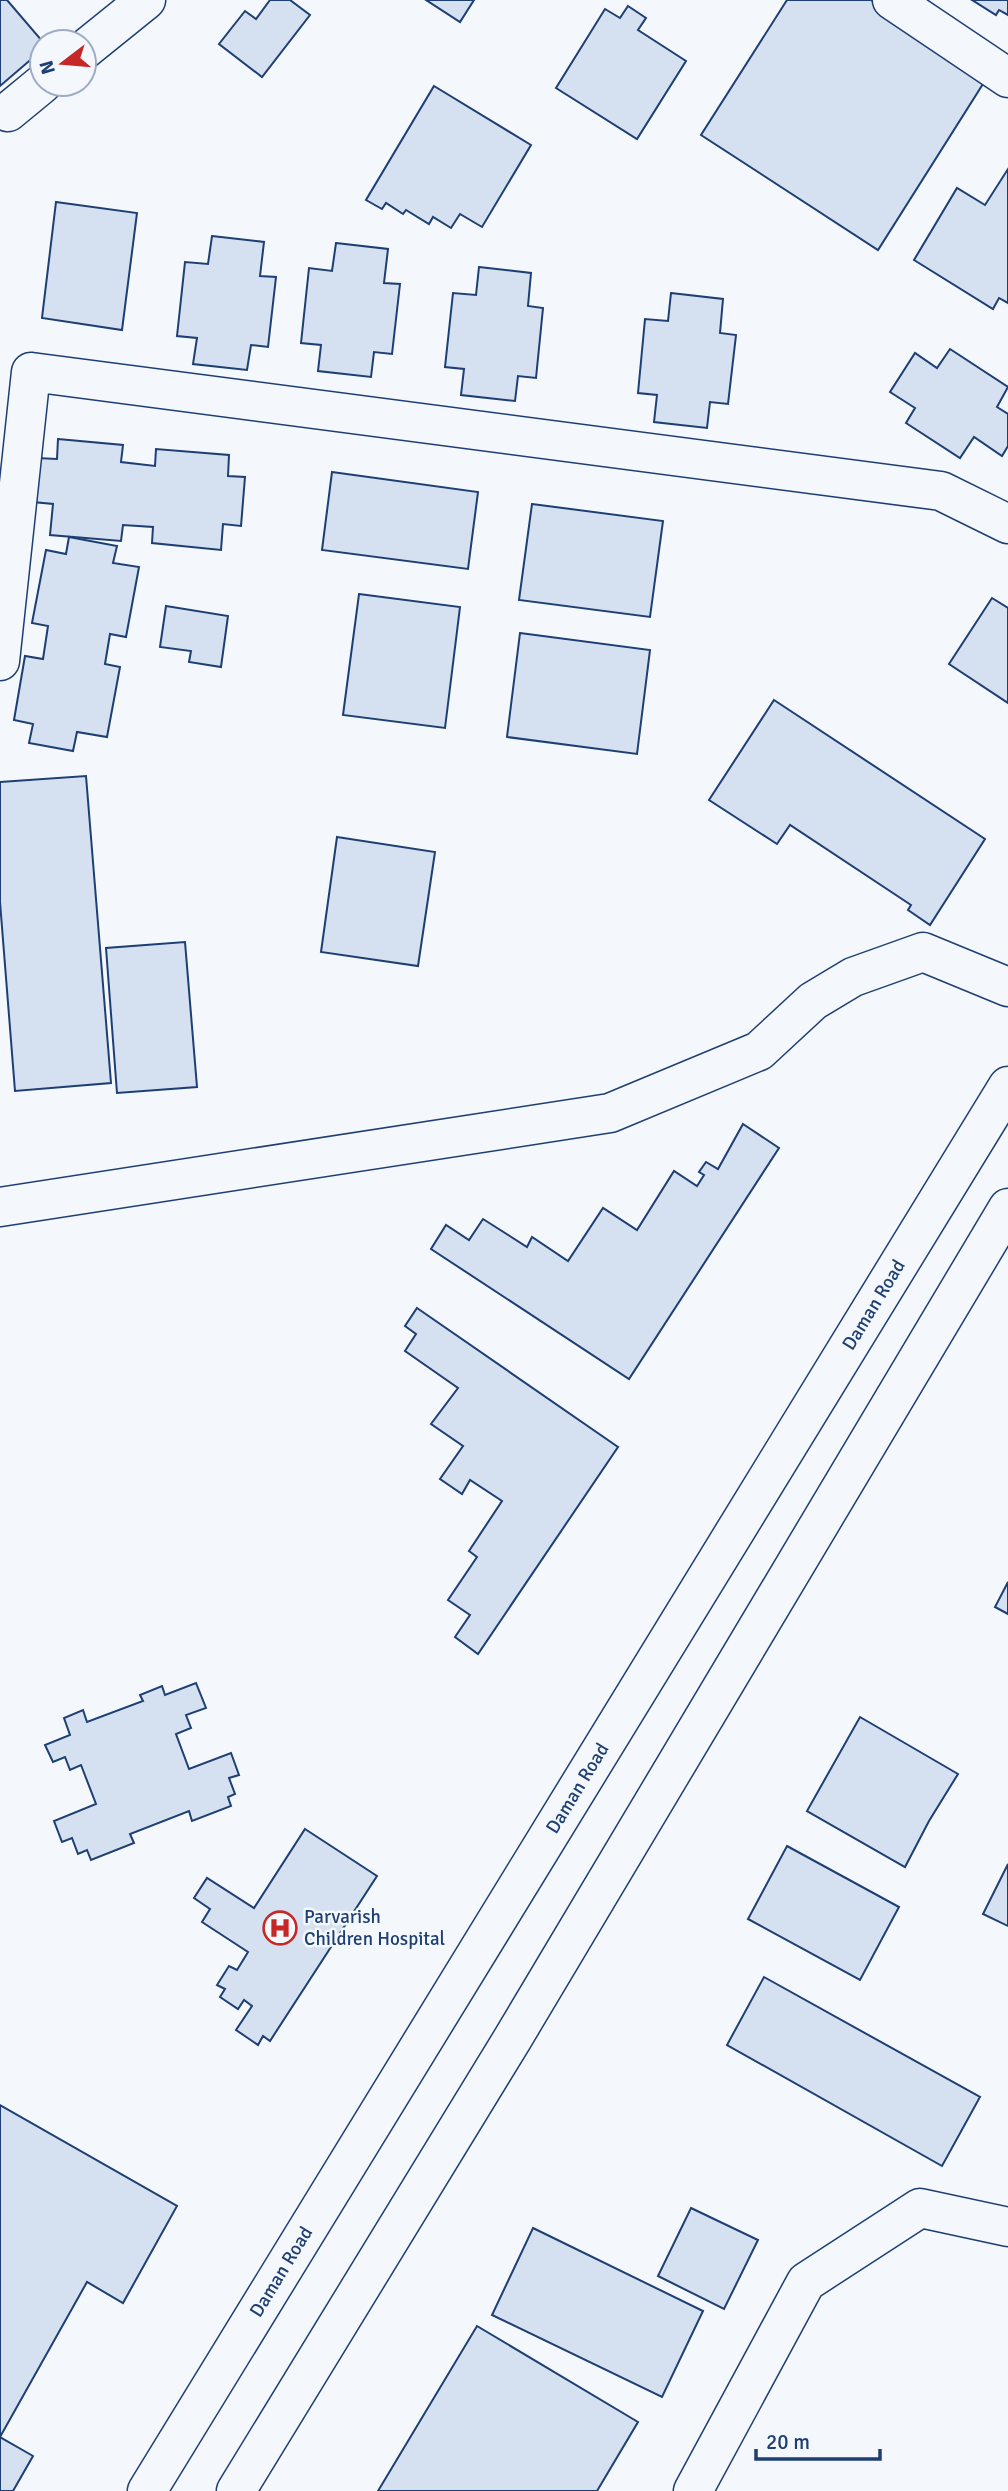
<svg xmlns="http://www.w3.org/2000/svg" width="1008" height="2491" viewBox="0 0 1008 2491" font-family="Signika,sans-serif">
<style>
.building{fill:#d5e0f0;stroke:#1d3f73;stroke-width:2}
.lines{fill:none;stroke-linecap:round;stroke-linejoin:round}
.minor-casing{stroke:#1d3f73;stroke-width:41}
.major-casing{stroke:#1d3f73;stroke-width:41}
.minor{stroke:#f4f7fb;stroke-width:38}
.major{stroke:#f4f7fb;stroke-width:38}
.labels{text-anchor:middle;dominant-baseline:central;stroke-width:5;stroke-linejoin:round;paint-order:stroke}
.street-label{font-size:19px;fill:#1d3f73;stroke:#f4f7fb}
.poi-label{font-size:19px;fill:#1d3f73;stroke:#f4f7fb;text-anchor:start}
</style>
<rect width="100%" height="100%" fill="#f4f7fb"/>
<!-- building -->
<g class="building">
<polygon points="0,0 7,0 43,42 42,50 0,86"/>
<polygon points="270,0 290,0 310,15 262,77 219,44 245,11 256,19"/>
<polygon points="426,0 474,0 460,22"/>
<polygon points="787,0 871,0 988,76 878,250 701,135"/>
<polygon points="972,0 1008,0 1008,15 999,10 996,15"/>
<polygon points="628,6 646,18 638,30 686,61 637,139 556,88 605,9 620,18"/>
<polygon points="434,86 531,145 482,227 460,214 451,228 433,217 429,224 406,210 403,214 386,203 382,209 366,200"/>
<polygon points="1008,169 1008,303 999,298 993,309 914,260 957,188 985,205"/>
<polygon points="56,202 137,213 122,330 42,318"/>
<polygon points="212,236 264,242 260,276 276,277 268,347 251,345 247,370 193,364 197,338 177,336 185,262 208,264"/>
<polygon points="336,243 388,249 384,283 400,284 392,354 374,352 371,377 318,371 321,345 301,343 309,268 332,271"/>
<polygon points="479,267 531,273 528,306 543,308 536,378 518,376 515,401 461,395 464,369 445,367 453,293 476,295"/>
<polygon points="671,293 723,299 720,333 736,335 728,404 710,402 707,428 654,422 657,395 638,393 645,319 668,321"/>
<polygon points="950,349 1008,387 997,407 1008,414 1008,446 1002,456 974,437 960,458 906,423 915,408 890,392 915,353 937,368"/>
<polygon points="58,439 123,445 121,462 155,466 156,449 229,455 228,476 245,477 241,526 223,524 221,550 152,543 153,527 123,525 121,541 50,535 53,504 33,502 37,458 57,459"/>
<polygon points="332,472 478,492 468,569 322,550"/>
<polygon points="532,504 663,521 650,617 519,600"/>
<polygon points="69,537 117,546 113,563 139,567 126,637 110,634 105,664 120,667 107,737 77,732 73,751 29,743 33,724 14,720 25,656 43,659 48,626 32,623 46,550 66,554"/>
<polygon points="359,594 460,607 445,728 343,715"/>
<polygon points="992,598 1008,608 1008,703 949,664"/>
<polygon points="166,606 228,616 221,667 189,662 191,651 160,647"/>
<polygon points="520,633 650,650 637,754 507,737"/>
<polygon points="774,700 985,839 930,925 908,910 911,905 790,825 777,844 709,800"/>
<polygon points="86,776 111,1083 15,1091 0,902 0,782"/>
<polygon points="337,837 435,852 418,966 321,952"/>
<polygon points="185,942 197,1087 117,1093 106,948"/>
<polygon points="743,1124 779,1148 629,1379 431,1249 446,1225 469,1240 483,1219 527,1247 532,1237 568,1261 603,1208 637,1230 674,1171 697,1186 704,1175 699,1172 706,1162 718,1169"/>
<polygon points="417,1308 618,1447 478,1654 455,1637 470,1615 448,1600 477,1557 469,1551 502,1501 470,1480 462,1494 440,1479 463,1446 431,1424 458,1388 405,1351 416,1334 405,1326"/>
<polygon points="1008,1582 1008,1614 995,1607"/>
<polygon points="196,1683 206,1708 186,1715 191,1728 176,1734 189,1769 231,1753 239,1775 229,1778 235,1794 228,1797 231,1806 192,1821 189,1811 130,1834 134,1843 91,1860 87,1850 78,1854 72,1838 62,1842 54,1821 96,1804 81,1765 70,1770 65,1757 53,1762 45,1745 70,1735 64,1718 83,1710 87,1722 143,1701 140,1695 162,1686 165,1695"/>
<polygon points="860,1717 958,1774 929,1821 905,1867 807,1811"/>
<polygon points="305,1829 377,1876 270,2041 263,2036 258,2045 236,2030 252,2006 244,2000 238,2009 220,1997 225,1989 217,1985 229,1966 237,1970 248,1952 202,1922 210,1909 194,1898 207,1878 254,1908"/>
<polygon points="787,1846 899,1907 860,1980 748,1919"/>
<polygon points="1008,1864 1008,1926 983,1914"/>
<polygon points="764,1977 980,2097 942,2166 727,2045"/>
<polygon points="0,2105 177,2206 123,2303 87,2282 0,2437 33,2456 13,2491 0,2491"/>
<polygon points="691,2208 758,2240 724,2309 658,2276"/>
<polygon points="533,2228 703,2311 662,2397 492,2315"/>
<polygon points="477,2326 638,2422 597,2491 378,2491"/>
</g>
<g class="lines">
<defs>
<g id="minor">
<polyline points="892,0 1008,78"/>
<polyline points="84,50 146,0"/>
<polyline points="8,112 42,84"/>
<polyline points="0,661 31,372 941,491 1008,524"/>
<polyline points="0,1207 610,1113 759,1051 813,1001 853,977 923,952 1008,987"/>
<polyline points="693,2491 806,2282 920,2208 1008,2227"/>
</g>
<g id="major">
<path id="s1" d="M147,2491L1008,1086"/>
<polyline points="236,2491 513,2038 1008,1208"/>
</g>
</defs>
<!-- minor casing -->
<use href="#minor" class="minor-casing"/>
<!-- major casing -->
<use href="#major" class="major-casing"/>
<!-- minor -->
<use href="#minor" class="minor"/>
<!-- major -->
<use href="#major" class="major"/>
</g>
<!-- icons -->
<defs>
<symbol id="hospital-ring" viewBox="-11 -11 22 22"><circle r="9.5" fill="#f4f7fb" stroke="#c62828" stroke-width="1.5"/><path d="M-5-5h3v3.5h4V-5h3V5h-3V1.5h-4V5h-3Z" fill="#c62828"/></symbol>
</defs>
<g fill-rule="evenodd">
<use href="#hospital-ring" x="261" y="1909" width="38" height="38"/>
</g>
<g class="labels">
<!-- street labels -->
<g class="street-label">
<text stroke="none"><textPath href="#s1" startOffset="1391">Daman Road</textPath></text>
<text stroke="none"><textPath href="#s1" startOffset="824">Daman Road</textPath></text>
<text stroke="none"><textPath href="#s1" startOffset="257">Daman Road</textPath></text>
</g>
<!-- poi labels -->
<g class="poi-label">
<text x="304" y="1917">Parvarish<tspan x="304" dy="22">Children Hospital</tspan></text>
</g>
</g>
<!-- north arrow -->
<g transform="translate(63 63) rotate(254)"><circle r="33" fill="#f4f7fb" stroke="#9eadc5" stroke-width="2"/>
<path d="M0-5L12 26L0 18L-12 26Z" fill="#c62828"/>
<text y="-10" font-size="19" font-weight="bold" text-anchor="middle" fill="#1d3f73">N</text>
</g>
<!-- scale -->
<path d="M756 2449v10h124v-10" fill="none" stroke="#1d3f73" stroke-width="3.5"/>
<text x="766" y="2449" font-size="21" fill="#1d3f73" stroke="#f4f7fb" stroke-width="5" paint-order="stroke">20 m</text>
</svg>
